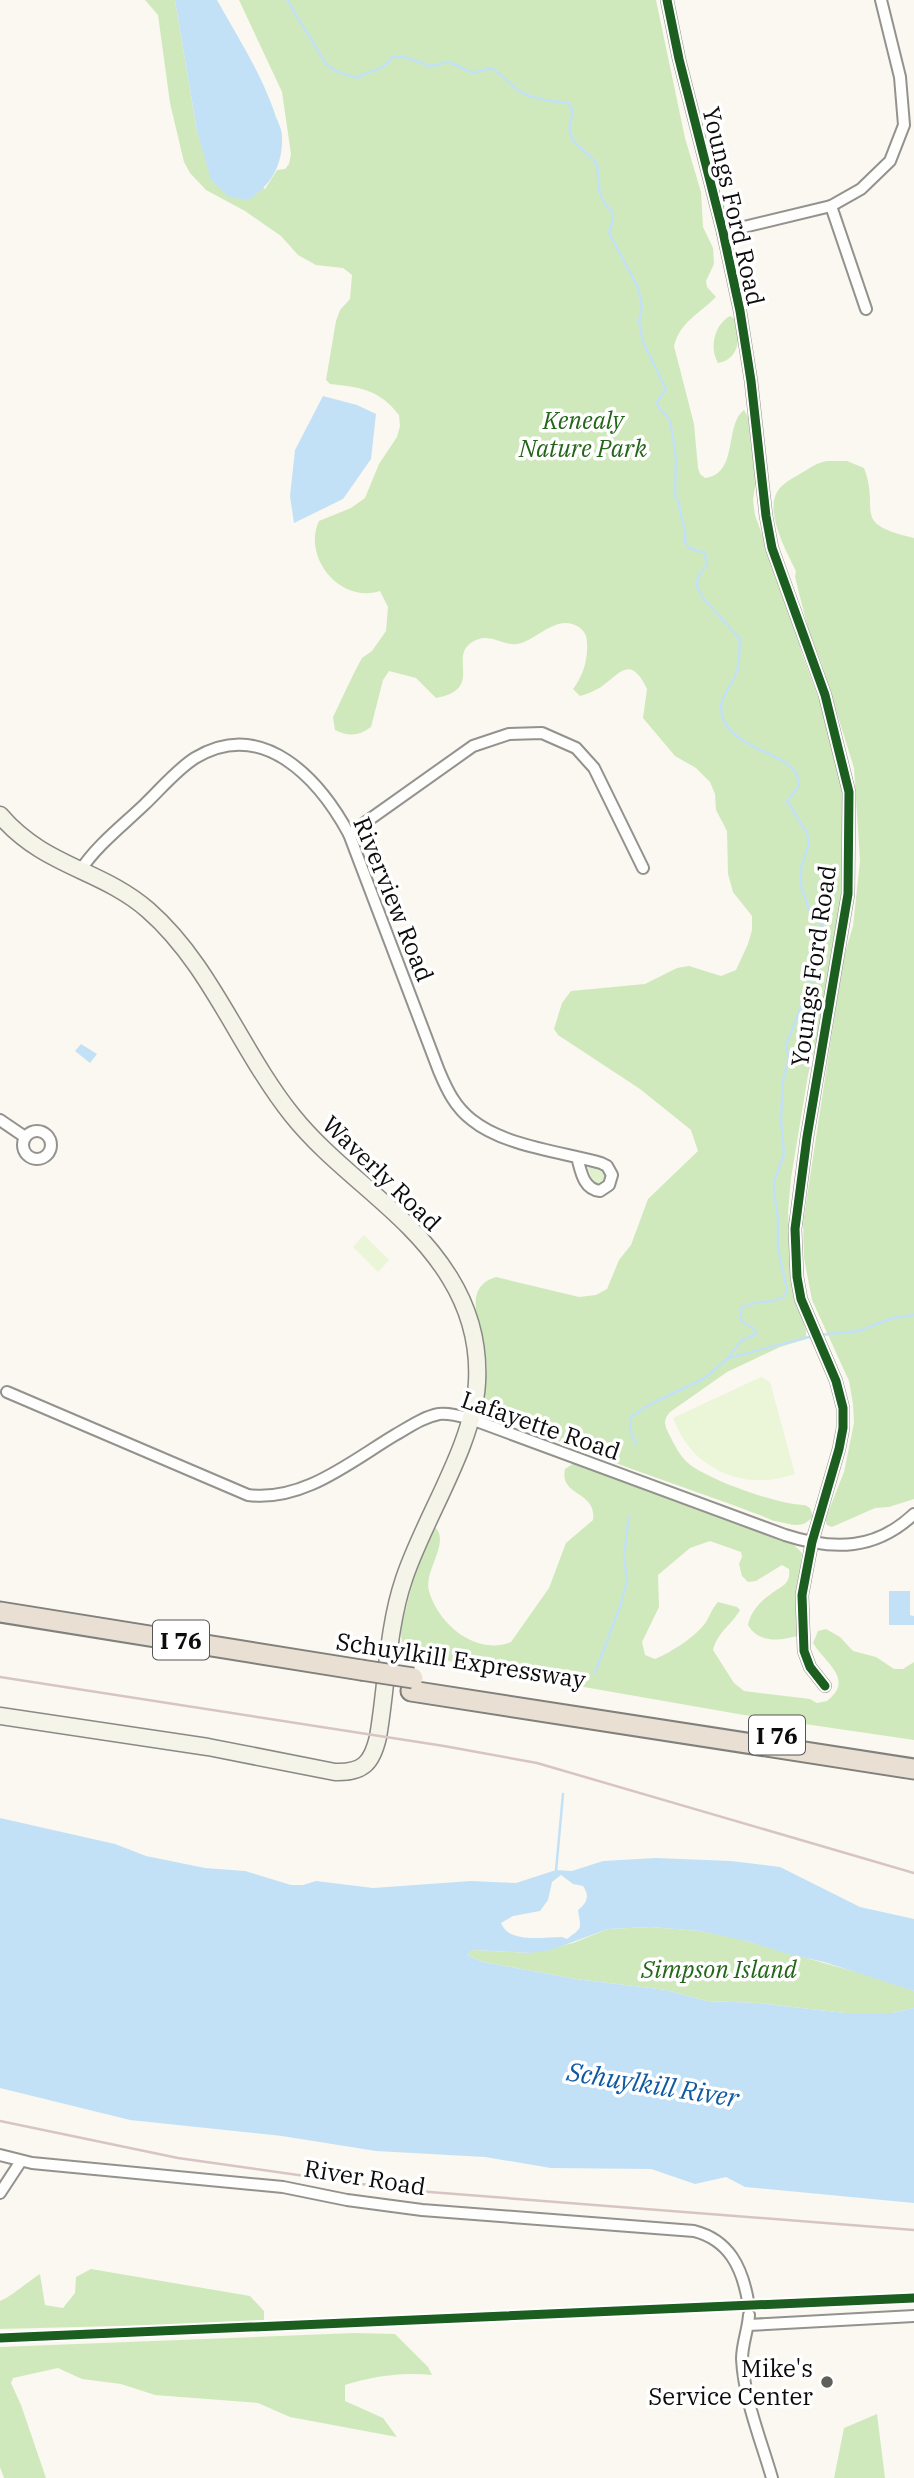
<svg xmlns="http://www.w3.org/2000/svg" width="914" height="2478" viewBox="0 0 914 2478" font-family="'IBM Plex Serif',serif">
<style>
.green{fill:#e1f1ce}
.forest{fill:#d0e9bc}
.pitch{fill:#ebf5d8}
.water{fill:#c3e1f6;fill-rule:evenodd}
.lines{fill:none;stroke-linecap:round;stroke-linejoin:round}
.stream{stroke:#c3e1f6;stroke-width:2.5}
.street-casing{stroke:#93928f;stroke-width:14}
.secondary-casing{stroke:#8a8985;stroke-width:19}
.highway-casing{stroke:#80807c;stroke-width:23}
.street{stroke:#fefefd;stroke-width:10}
.secondary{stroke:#f4f4e8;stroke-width:16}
.highway{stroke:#eadfd3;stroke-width:19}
.rail{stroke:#d8c4c2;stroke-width:2.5}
.highway-bridge-casing{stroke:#80807c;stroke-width:23;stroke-linecap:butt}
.highway-bridge{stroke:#eadfd3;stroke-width:19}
.cycleway-casing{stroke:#fff;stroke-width:13}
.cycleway{stroke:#1b5e20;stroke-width:9}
.poi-dot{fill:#5f5f5c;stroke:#fff;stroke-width:2.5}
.labels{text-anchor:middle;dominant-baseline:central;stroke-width:7;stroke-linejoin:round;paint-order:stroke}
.shield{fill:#fff;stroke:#555;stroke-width:2}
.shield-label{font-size:23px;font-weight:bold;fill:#0c0c0c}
.street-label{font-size:24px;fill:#0c0c0c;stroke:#fff}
.park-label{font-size:24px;font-style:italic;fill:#246619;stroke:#fff}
.poi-label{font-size:24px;fill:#0c0c0c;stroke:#fff;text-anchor:end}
.water-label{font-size:26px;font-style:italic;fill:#0f59a3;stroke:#fff}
</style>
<rect width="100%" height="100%" fill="#faf8f0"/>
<!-- green -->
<polygon class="green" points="591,1166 604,1171 607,1175 602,1184 593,1183 588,1168"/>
<!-- forest -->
<g class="forest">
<path d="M145,0H175L197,131L265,189L277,170L285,169L289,164L291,154L282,92L239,0H656L685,138L701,192L703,227L713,248L714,264L706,281L707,287L716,297C699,314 680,322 674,346L694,424L698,468L700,474L705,478C739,474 724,425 744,410L748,417L756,480L753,500L755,515L794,623L802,654L820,702L834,747L842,787V883L838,926L832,949L820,1029L808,1075L791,1178L788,1213L793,1289L806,1330V1339L780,1347L727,1372L670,1412C662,1421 665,1426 670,1436C675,1446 680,1456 688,1463C706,1479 781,1506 805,1505L810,1508L813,1516C802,1531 789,1523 774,1521C733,1502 498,1428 486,1404C482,1395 487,1378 487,1367C486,1353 484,1339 480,1325C473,1305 472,1284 496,1277L579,1297L596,1295L607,1289L619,1260L631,1245L648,1199L698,1151L691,1130L640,1089L558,1035L554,1029L562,1003L571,991L645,984L677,968L689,966L721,976L736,970L748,944L752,930V916L733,892L728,874L727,831L716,810L715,794L710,782L696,768L675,756L643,718L647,689C631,655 621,672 601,687C594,691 588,694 580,696L573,689C583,676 588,660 587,643C587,635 584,630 577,626C556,614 536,641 517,644C503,646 491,633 476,640C444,654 487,689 436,698L416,678L389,671L383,680L371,727C359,736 349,737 335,730L333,717L354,673L362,658L372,651L386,631L388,607L380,591C340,604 302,557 319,521L351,508L365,498L379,464L397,437L400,426L399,415C379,389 359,387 330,384L326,380L336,321L340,310L350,299L352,275L343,268L316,265L298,255L281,236L245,211L206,190L190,173L184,162L170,103L158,15Z"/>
<path d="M730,316L735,319C741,336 740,359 718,363C709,348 714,325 730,316Z"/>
<path d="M828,461H847L864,468C881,512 849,523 914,538V1499L889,1507L875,1508L832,1527L827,1525L825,1520L844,1472L854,1423L853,1404L849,1381L812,1300L804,1258L803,1223L843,960L853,926L860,861L854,768L821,662L808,629L795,577L796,571C787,552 765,514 777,492C783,482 794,478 803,472C812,467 818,462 828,461Z"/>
<path d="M577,1461L700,1510L791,1542L802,1553C799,1580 805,1611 797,1636C780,1641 758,1643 748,1625C750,1613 760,1601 771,1594C781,1586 791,1585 789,1569L782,1565L756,1581L748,1582L742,1576L739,1564L742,1557L741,1552L710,1541L690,1548L658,1575L659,1607L642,1642L645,1655L655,1659C670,1653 697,1636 706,1622C710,1615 712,1609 718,1602L737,1607L740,1610C730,1627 718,1631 713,1650L734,1683L744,1691L810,1699L817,1703L827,1701C855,1679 825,1663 813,1643L818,1631L826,1629L840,1637L853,1651L876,1657L894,1669H903L914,1662V1740L744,1715L492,1671L415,1653L403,1644L400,1632L425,1535L433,1525C453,1541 423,1570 429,1591C438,1624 476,1656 511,1642L549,1588L566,1543L593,1520C597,1490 559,1497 565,1469Z"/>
<polygon points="651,1927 700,1931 732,1937 895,1983 914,1991 914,2008 892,2013 845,2013 758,2003 707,2001 666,1990 576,1979 483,1962 467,1955 473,1950 530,1953 573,1943 608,1929"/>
<path d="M91,2269L250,2296L264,2311V2320L196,2324L0,2329V2301C9,2298 29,2281 40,2274L45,2305L63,2308L75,2293L76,2277Z"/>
<path d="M354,2333L395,2334L428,2367L432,2375C402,2372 374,2376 345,2385V2401L383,2418L397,2437L290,2417L258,2403L155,2395L121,2384L82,2379L58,2368L13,2378L11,2383L21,2405L46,2478H4L0,2467V2347Z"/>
<polygon points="877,2414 885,2478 834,2478 844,2428"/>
</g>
<!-- pitch -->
<g class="pitch">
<polygon points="364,1235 389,1260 378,1272 353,1247"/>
<path d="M761,1377L770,1382L795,1474C744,1492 692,1470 673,1418Z"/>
</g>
<!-- water -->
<g class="water">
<path d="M175,0H217C237,36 260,71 274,111C276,119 282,128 282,136C283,165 272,184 249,200L229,197L211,180L197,131Z"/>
<polygon points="323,396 357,405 376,414 371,459 343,499 294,523 290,496 295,450"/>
<polygon points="81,1044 97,1054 90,1063 75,1051"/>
<polygon points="889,1591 910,1591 910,1615 914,1616 914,1625 889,1625"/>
<path d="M0,1818L115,1844L146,1856L205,1868L245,1871L291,1885H303L316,1881L373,1888L471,1881L516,1883L556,1870L572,1871L603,1861L656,1858L731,1861L780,1867L860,1907L914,1919V1991L824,1962L788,1954L746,1941L700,1931L651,1927L608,1929L551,1950L530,1953L473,1950L467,1955L483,1962L576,1979L666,1990L707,2001L758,2003L845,2013H892L914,2008V2203L745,2187L726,2177L695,2184L651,2169L551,2168L485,2157L376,2151L282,2136L130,2120L0,2088ZM561,1875L573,1884L583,1886C590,1896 587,1903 578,1910C581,1930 583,1927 567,1939L562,1937C543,1937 509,1944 501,1923L513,1916L540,1911L548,1900L552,1882Z"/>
</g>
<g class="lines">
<!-- stream -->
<g class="stream">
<path d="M287,0L326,64C334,72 347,75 358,78C372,67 378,76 392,57H405L430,66L449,62L473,73L491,68C502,73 504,80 513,86C528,100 548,100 568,103L573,111C562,146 580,142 597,164C598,173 598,184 600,193C605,214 620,202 609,233L638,287L642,305L639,321L643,342L666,389L657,402L659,408L670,420L676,458L675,497L679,502C678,516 688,528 685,542L689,548L705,553L707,565L698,576L697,587L703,598L740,639C739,649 740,661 737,671C733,684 720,697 721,711C727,749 786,751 797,775C799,778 798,782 799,786L787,801L807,833L809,843L801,869V886L810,912L821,924L823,934L808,989L786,1045L789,1057L783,1080L781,1119L784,1154L774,1182V1193L778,1218V1249L787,1289L784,1297C769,1305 755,1299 741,1308V1321L753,1328L757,1334L742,1340L728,1358L705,1378L649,1405L631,1417L630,1430L636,1444"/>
<polyline points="820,1335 858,1331 893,1318 914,1315"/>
<polyline points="728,1358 813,1336"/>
<polyline points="595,1673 621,1604 627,1580 624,1557 629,1517"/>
<polyline points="556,1871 563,1794"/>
</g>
<defs>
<g id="street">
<polyline points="667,0 679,59 723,232 740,311 751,381 766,516 772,548 825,695 849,792 848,894 807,1137 795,1229 797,1277 801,1299 836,1381 843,1408 843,1428 839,1449 812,1542 802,1595 804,1651 810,1667 825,1686"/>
<polyline points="831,206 866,309"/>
<polyline points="723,232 831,206 861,189 890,161 904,125 900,77 881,0"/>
<polyline points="349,834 473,746 509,734 542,733 576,748 594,768 643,868"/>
<path d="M80,871C96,846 122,826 144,805C160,790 176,770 195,758C263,717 319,779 349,834L439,1071C447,1090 455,1107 472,1120C504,1146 562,1152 601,1163L607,1166L612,1175L609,1185L600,1191C583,1189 581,1171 577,1157"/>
<polyline points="0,1120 25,1137"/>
<circle cx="37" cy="1145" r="14"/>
<path d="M7,1392L248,1495C303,1502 350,1462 395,1435C409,1427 423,1417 439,1414C450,1413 460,1416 471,1419L785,1535C834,1551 876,1550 914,1514"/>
<path d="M0,2155L32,2163L283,2187L347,2200L422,2210L694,2231C729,2240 742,2267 748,2301"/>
<polyline points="0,2193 21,2161"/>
<path d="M749,2315C748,2330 742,2344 742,2359C744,2399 761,2440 772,2478"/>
<polyline points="748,2325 914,2316"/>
</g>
<path id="secondary" d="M0,815C44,867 101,869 148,910C211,965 240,1050 292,1115C340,1175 409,1211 450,1278C469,1309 479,1345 477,1382C474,1445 424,1518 404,1579C387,1629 387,1685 378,1737C372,1763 363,1773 335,1772L208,1747L0,1716"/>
<g id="highway">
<polyline points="0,1612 361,1670"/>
<polyline points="411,1691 914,1769"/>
</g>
</defs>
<!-- street casing -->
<use href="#street" class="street-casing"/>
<!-- secondary casing -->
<use href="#secondary" class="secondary-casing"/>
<!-- highway casing -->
<use href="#highway" class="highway-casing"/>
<!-- street -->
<use href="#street" class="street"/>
<!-- secondary -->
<use href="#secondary" class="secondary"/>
<!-- highway -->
<use href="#highway" class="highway"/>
<!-- rail -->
<g class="rail">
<polyline points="0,1677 444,1746 537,1763 914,1873"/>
<polyline points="0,2121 178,2158 404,2190 914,2230"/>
</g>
<defs>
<polyline id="highway-bridge" points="361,1670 413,1678"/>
</defs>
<!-- highway-bridge casing -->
<use href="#highway-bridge" class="highway-bridge-casing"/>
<!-- highway-bridge -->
<use href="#highway-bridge" class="highway-bridge"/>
<defs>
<g id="cycleway">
<polyline points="667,0 679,59 723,232 740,311 751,381 766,516 772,548 825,695 849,792 848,894 807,1137 795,1229 797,1277 801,1299 836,1381 843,1408 843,1428 839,1449 812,1542 802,1595 804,1651 810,1667 825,1686"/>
<polyline points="0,2338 914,2298"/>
</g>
</defs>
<!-- cycleway casing -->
<use href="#cycleway" class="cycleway-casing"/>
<!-- cycleway -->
<use href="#cycleway" class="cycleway"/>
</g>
<!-- markers -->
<circle class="poi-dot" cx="827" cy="2382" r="7"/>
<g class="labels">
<!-- shield labels -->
<g class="shield">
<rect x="153" y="1620.5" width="56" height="39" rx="5"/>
<rect x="749" y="1715.5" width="56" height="39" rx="5"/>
</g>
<g class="shield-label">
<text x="181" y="1640">I 76</text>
<text x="777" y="1735">I 76</text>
</g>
<!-- street labels -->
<g class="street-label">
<text transform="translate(734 206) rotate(77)">Youngs Ford Road</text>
<text transform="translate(394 899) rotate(68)">Riverview Road</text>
<text transform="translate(813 966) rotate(-82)">Youngs Ford Road</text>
<text transform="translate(382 1173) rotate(44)">Waverly Road</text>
<text transform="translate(541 1425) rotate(19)">Lafayette Road</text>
<text transform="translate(461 1660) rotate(9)">Schuylkill Expressway</text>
<text transform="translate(365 2177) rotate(9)">River Road</text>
</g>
<!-- park labels -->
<g class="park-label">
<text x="583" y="420">Kenealy<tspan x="583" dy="28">Nature Park</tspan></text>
<text x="719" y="1969">Simpson Island</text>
</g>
<!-- poi labels -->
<g class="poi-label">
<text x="813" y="2368">Mike's<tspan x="813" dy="28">Service Center</tspan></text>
</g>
<!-- water labels -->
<g class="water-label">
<text transform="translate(653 2084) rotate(9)">Schuylkill River</text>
</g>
</g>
</svg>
